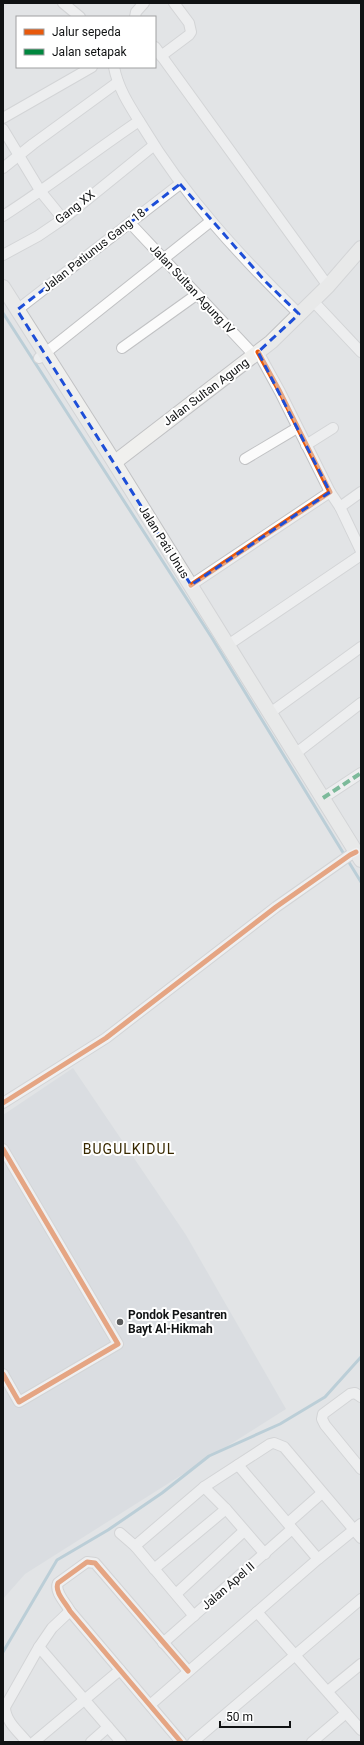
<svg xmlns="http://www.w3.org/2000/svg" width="364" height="1745" viewBox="0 0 364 1745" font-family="Roboto,sans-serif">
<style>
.built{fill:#d0d6db}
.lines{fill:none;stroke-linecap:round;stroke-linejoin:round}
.stream{stroke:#8db4c6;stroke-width:3}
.minor-casing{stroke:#c1c2c4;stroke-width:12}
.secondary-casing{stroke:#c1c2c4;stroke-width:16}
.minor{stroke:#fbfbfb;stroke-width:10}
.secondary{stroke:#f0f0ee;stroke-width:14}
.quiet{stroke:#00873e;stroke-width:4;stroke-dasharray:8 4;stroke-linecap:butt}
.cycleway-casing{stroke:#fff;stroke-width:8}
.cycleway{stroke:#e8590c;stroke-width:5}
.marked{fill:none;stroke:#1d4ed8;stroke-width:3;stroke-dasharray:8 5;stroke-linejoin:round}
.poi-dot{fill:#5a5c5d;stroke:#fff;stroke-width:1.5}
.labels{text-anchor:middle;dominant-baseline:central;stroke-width:4;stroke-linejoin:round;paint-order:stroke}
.street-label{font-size:12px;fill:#101213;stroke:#fff}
.poi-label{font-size:12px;font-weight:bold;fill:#101213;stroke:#fff;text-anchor:start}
.quarter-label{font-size:14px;letter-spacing:1px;fill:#392900;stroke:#fff}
</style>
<rect width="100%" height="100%" fill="#e2e4e6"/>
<!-- built -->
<polygon class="built" points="73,1068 186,1235 286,1409 25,1574 3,1599 3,1115"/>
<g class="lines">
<!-- stream -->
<g class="stream">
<polyline points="3,313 212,638 361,882"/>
<polyline points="3,1652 57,1560 108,1530 162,1493 209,1456 280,1424 325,1397 361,1357"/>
</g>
<defs>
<g id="minor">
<polyline points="63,3 80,17"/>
<polyline points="135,17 136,12 144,3"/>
<polyline points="155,47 328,286"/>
<polyline points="161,56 189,35 191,32 189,23 174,3"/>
<path d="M114,67C118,89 131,108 143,127C185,197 241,257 299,314"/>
<polyline points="3,118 92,67"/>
<polyline points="3,129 41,192 63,219"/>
<polyline points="3,168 33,144 118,82"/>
<path d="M3,216C50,186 93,152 139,121"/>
<polyline points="130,223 254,355"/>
<polyline points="3,255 38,236 63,219 153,146"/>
<polyline points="313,301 361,352"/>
<polyline points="17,310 180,184"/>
<polyline points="122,348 196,295"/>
<polyline points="39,358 211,221"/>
<polyline points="306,445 333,428"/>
<polyline points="245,459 297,428"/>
<polyline points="330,492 340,507 361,551"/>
<polyline points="340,507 361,492"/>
<polyline points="191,585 330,492 280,392 258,352"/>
<polyline points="228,645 361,555"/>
<polyline points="270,713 361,647"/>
<polyline points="295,754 361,703"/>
<polyline points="323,798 361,773"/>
<polyline points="3,1103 106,1038 276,907 350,855 356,852"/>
<polyline points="3,1149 118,1344 19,1402 3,1374"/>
<polyline points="361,1397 355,1393 350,1394 323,1414 322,1419 325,1425 361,1469"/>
<polyline points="238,1465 318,1559"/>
<polyline points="204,1487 226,1509 265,1554"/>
<polyline points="288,1523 322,1493"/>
<polyline points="120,1533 135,1546 194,1616"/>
<polyline points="135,1546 204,1487 270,1444 274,1443 284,1447 361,1538"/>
<polyline points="154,1569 226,1509"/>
<polyline points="176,1594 244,1531"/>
<polyline points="257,1612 361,1730"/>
<polyline points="163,1643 292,1529"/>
<polyline points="39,1647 121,1742"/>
<polyline points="328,1691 361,1664"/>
<polyline points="150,1705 318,1559 361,1524"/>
<path d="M27,1742C19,1732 5,1721 5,1707L39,1647L52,1628L70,1611"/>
<polyline points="34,1742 120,1670"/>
<polyline points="91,1742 108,1727"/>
<path d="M181,1742L70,1611C66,1603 54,1592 58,1583L87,1562L95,1563L188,1671"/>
<polyline points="193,1742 361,1599"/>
<polyline points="312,1742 346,1713"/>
</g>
<g id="secondary">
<polyline points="3,287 106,449 361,860"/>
<polyline points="115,462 271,342 328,286 361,248"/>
</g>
</defs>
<!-- minor casing -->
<use href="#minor" class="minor-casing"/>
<!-- secondary casing -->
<use href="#secondary" class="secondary-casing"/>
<!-- minor -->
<use href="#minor" class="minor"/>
<!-- secondary -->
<use href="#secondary" class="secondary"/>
<!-- quiet -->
<polyline class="quiet" points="323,798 361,773"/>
<defs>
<g id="cycleway">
<polyline points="191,585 330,492 280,392 258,352"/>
<polyline points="3,1103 106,1038 276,907 350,855 356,852"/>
<polyline points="3,1149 118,1344 19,1402 3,1374"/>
<path d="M181,1742L70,1611C66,1603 54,1592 58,1583L87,1562L95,1563L188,1671"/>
</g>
</defs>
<!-- cycleway casing -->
<use href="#cycleway" class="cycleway-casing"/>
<!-- cycleway -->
<use href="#cycleway" class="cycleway"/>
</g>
<!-- marked area -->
<path d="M0 0H364V1745H0ZM180,184L266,282L299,314L258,352L330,492L191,585L17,310Z" fill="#e2e4e6" fill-opacity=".55" fill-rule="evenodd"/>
<path class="marked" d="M180,184L266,282L299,314L258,352L330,492L191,585L17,310Z"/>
<!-- markers -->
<circle class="poi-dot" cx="120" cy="1322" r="4"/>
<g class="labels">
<!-- street labels -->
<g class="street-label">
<text transform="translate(75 207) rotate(-38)">Gang XX</text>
<text transform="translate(94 250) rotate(-38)">Jalan Patiunus Gang 18</text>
<text transform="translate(192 289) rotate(47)">Jalan Sultan Agung IV</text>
<text transform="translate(206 392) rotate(-37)">Jalan Sultan Agung</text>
<text transform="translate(164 542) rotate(58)">Jalan Pati Unus</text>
<text transform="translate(228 1586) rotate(-41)">Jalan Apel II</text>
</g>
<!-- poi labels -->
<g class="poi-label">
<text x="128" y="1315">Pondok Pesantren<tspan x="128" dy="14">Bayt Al-Hikmah</tspan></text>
</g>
<!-- quarter labels -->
<g class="quarter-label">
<text x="129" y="1149">BUGULKIDUL</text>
</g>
</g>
<!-- border -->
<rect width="364" height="1745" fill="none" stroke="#101213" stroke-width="8"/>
<!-- legend -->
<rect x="16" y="16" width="140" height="52" fill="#ffffff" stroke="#9fa0a1"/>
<rect x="24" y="29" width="20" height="6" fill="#e8590c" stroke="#9fa0a1"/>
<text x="52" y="36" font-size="12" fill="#101213">Jalur sepeda</text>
<rect x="24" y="49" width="20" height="6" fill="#00873e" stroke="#9fa0a1"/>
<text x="52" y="56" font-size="12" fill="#101213">Jalan setapak</text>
<!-- scale -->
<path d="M220 1721v6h70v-6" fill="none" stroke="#101213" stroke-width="2"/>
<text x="226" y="1721" font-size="12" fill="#101213" stroke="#ffffff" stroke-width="3" paint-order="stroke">50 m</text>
</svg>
